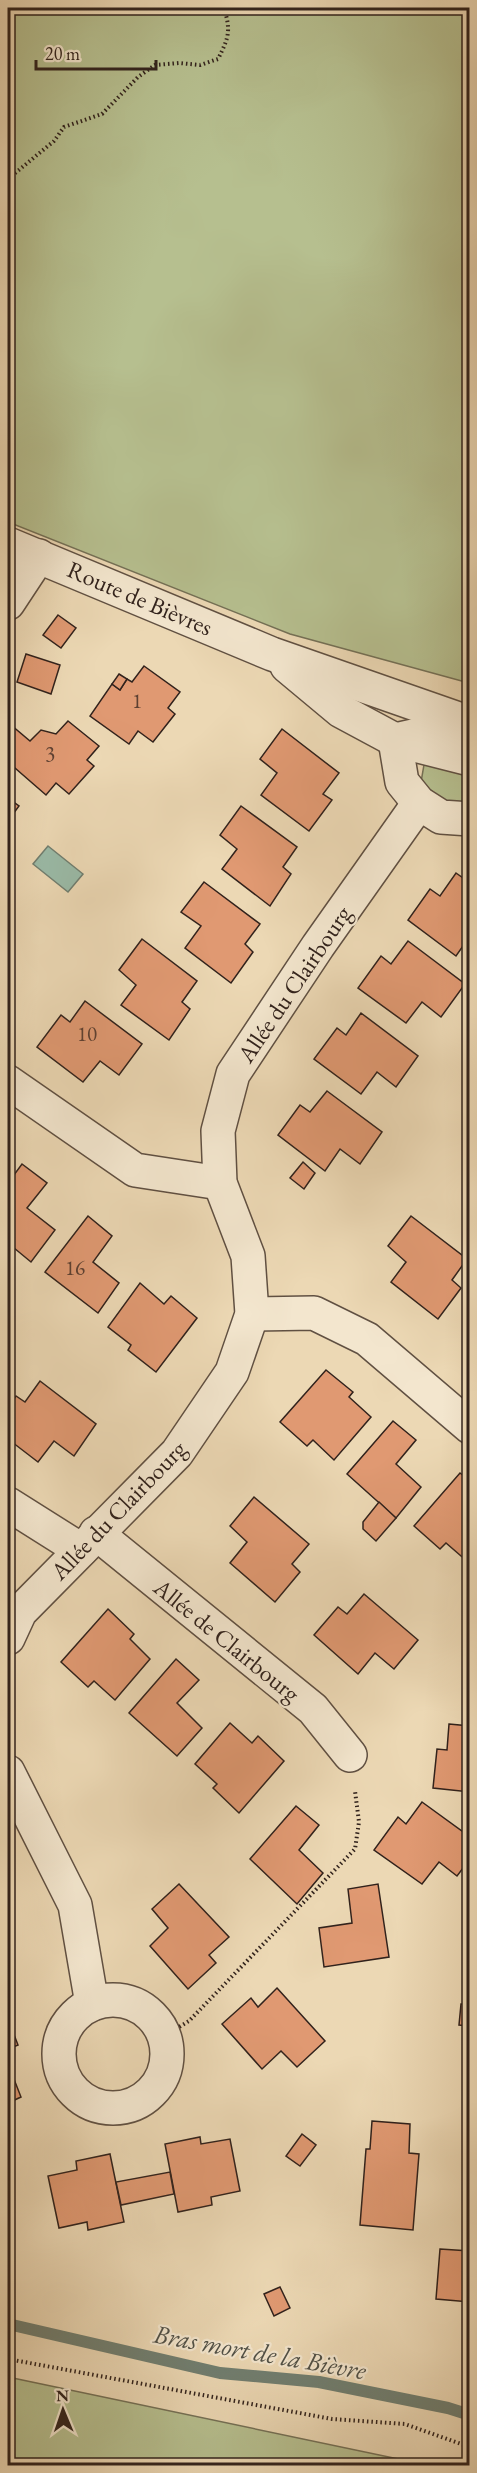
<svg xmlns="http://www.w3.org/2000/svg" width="477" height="2473" viewBox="0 0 477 2473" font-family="'EB Garamond',serif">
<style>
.green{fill:#b6bf8f;stroke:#747056;stroke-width:1.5}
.water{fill:#9abba8;stroke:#707e70;stroke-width:1.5}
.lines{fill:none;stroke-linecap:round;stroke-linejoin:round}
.stream{stroke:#707e70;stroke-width:12}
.building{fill:#e09972;stroke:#31221c;stroke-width:1.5}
.minor-casing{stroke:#605042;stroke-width:36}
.tertiary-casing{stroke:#605042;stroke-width:36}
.path{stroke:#31221c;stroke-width:4;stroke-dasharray:1.5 3;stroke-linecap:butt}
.minor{stroke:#f3e6ce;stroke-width:33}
.tertiary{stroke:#f3e6ce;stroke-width:33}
.labels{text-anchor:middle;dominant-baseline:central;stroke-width:4.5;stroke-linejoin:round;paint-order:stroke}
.number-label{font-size:21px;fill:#5d4032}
.street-label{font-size:24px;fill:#31221c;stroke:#f3e6ce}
.water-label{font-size:26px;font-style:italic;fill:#505046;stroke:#f3e6ce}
</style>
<rect width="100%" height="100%" fill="#ecd8b4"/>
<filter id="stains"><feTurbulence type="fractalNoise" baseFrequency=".00333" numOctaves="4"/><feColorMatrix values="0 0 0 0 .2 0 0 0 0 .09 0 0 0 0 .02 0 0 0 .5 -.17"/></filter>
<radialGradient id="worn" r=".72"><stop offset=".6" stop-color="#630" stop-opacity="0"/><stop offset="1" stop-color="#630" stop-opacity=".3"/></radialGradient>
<!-- green -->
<g class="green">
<polygon points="8,8 469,8 469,683 290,634 8,522"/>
<polygon points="425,759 469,769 469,802 464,805 435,799 421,782"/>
<polygon points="8,2377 427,2465 8,2465"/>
</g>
<!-- water -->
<polygon class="water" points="48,846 83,874 68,892 33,864"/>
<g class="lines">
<!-- stream -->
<polyline class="stream" points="8,2324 220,2373 319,2382 448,2408 470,2415"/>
</g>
<!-- building -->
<g class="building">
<polygon points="58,615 76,628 61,648 43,635"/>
<polygon points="26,654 60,665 51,694 17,682"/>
<polygon points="144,666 180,692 168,708 175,714 153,742 138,731 129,744 90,716 112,684 120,690 127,679 132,682"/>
<polygon points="119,674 127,679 120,690 112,684"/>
<polygon points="68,721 99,746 87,760 94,766 69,794 56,783 46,795 8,762 8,728 11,725 30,741 41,730 56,734"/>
<polygon points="282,729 339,773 323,794 332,800 309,831 261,795 277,773 260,759"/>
<polygon points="8,798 19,806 8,821"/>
<polygon points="241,806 297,847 283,867 291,874 270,906 222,869 237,849 220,835"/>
<polygon points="456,873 470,883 470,936 456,956 408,920 430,889 440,896"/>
<polygon points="204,882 260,924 245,944 253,952 231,983 185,948 201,926 181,912"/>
<polygon points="142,939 197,981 182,1002 190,1009 169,1040 121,1005 136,985 119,970"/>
<polygon points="408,941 465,984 441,1017 422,1002 406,1023 358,988 381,956 391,964"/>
<polygon points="85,1001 142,1044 119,1075 100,1061 83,1082 37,1047 61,1015 70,1022"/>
<polygon points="361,1013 418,1056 396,1087 377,1072 361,1094 314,1059 337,1028 346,1035"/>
<polygon points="327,1091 382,1132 360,1164 340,1149 325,1171 278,1135 300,1105 310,1112"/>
<polygon points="303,1162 315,1173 304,1189 290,1178"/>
<polygon points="22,1164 47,1183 27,1208 55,1230 31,1262 8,1243 8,1183"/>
<polygon points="88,1216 112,1236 93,1262 119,1283 98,1313 45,1272"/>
<polygon points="411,1216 467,1259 452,1280 461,1288 438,1319 391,1282 406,1262 388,1246"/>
<polygon points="140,1283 164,1304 171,1296 197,1318 156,1372 128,1350 131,1345 108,1327"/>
<polygon points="326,1370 353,1392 349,1397 371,1417 334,1460 313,1440 307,1446 280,1422"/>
<polygon points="40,1381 96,1424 74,1456 54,1441 38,1462 8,1439 8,1408 16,1396 25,1402"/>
<polygon points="393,1421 416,1440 396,1464 421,1487 396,1518 347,1474"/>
<polygon points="460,1473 470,1481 470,1560 468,1562 446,1543 440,1549 414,1526"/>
<polygon points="254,1497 309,1544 292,1564 300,1572 275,1602 230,1563 247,1542 230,1526"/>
<polygon points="379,1502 396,1518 376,1541 363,1529 363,1522"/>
<polygon points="364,1594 418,1640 394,1669 375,1653 358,1674 314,1635 338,1607 347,1614"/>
<polygon points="108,1609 134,1634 130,1639 150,1659 115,1700 94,1681 88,1687 61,1662"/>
<polygon points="176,1659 199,1680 177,1703 202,1728 177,1756 129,1713"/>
<polygon points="230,1723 252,1743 258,1736 284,1761 239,1813 213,1788 217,1784 195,1764"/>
<polygon points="449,1724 470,1726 470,1792 433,1788 437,1749 447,1750"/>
<polygon points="422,1802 470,1837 470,1859 457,1876 439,1862 422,1884 374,1850 398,1817 406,1824"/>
<polygon points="296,1806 319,1825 299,1850 323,1873 297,1904 250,1859"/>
<polygon points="179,1884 229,1937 209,1955 216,1963 188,1989 150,1946 168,1928 152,1909"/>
<polygon points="378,1884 389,1957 324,1967 319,1928 352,1923 348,1889"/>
<polygon points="277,1988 325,2041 297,2067 281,2051 262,2069 222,2024 251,1998 258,2007"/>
<polygon points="461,2004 470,2005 470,2026 459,2025"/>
<polygon points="8,2019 18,2045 8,2049"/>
<polygon points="10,2069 21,2097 8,2103 8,2070"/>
<polygon points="372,2121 410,2124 409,2153 419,2154 413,2230 360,2225 366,2149 370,2149"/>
<polygon points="302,2134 316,2145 300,2166 286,2156"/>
<polygon points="200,2137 201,2144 230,2139 240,2191 211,2197 212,2205 178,2212 165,2144"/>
<polygon points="110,2154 124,2222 88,2230 87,2222 59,2228 48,2176 77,2170 76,2161"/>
<polygon points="170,2172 174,2194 121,2205 116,2182"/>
<polygon points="440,2249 470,2251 470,2302 436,2299"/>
<polygon points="280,2287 290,2308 274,2316 264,2294"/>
</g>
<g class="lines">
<defs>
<g id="minor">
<polyline points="8,603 39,556"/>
<polyline points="470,723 395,740 402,782 419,803 441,817 470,819"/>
<polyline points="8,1082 135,1170 220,1183"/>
<polyline points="252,1314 314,1313 367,1339 470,1427"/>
<polyline points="8,1504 81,1550"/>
<polyline points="96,1533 313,1709 350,1755"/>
<polyline points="8,1638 20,1612 177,1453 232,1372 252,1314 248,1256 220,1183 218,1131 233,1074 318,946 419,803"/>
<polyline points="8,1772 75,1905 92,2004"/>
<circle cx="113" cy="2054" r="54"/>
</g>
<g id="tertiary">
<polyline points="8,544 272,654 470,723"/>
<polyline points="287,666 341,711 395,740 470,759"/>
</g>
</defs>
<!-- minor casing -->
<use href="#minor" class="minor-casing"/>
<!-- tertiary casing -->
<use href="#tertiary" class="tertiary-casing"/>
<!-- path -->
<g class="path">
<path d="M8,179L54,141L64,127L102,114L138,77L155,65L179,63L200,65L218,59C229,37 231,31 224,8"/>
<polyline points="164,2036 189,2021 355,1849 359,1822 355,1791"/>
<polyline points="8,2359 332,2419 405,2424 470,2447"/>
</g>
<!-- minor -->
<use href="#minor" class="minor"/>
<!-- tertiary -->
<use href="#tertiary" class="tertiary"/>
</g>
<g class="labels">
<!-- number labels -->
<g class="number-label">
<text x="137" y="700">1</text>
<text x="50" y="753">3</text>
<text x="87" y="1033">10</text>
<text x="75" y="1267">16</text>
</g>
<!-- street labels -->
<g class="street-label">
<text transform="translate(140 598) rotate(23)">Route de Bièvres</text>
<text transform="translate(294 984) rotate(-56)">Allée du Clairbourg</text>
<text transform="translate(118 1510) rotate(-46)">Allée du Clairbourg</text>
<text transform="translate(227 1640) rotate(39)">Allée de Clairbourg</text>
</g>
<!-- water labels -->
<g class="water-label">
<text transform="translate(260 2352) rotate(10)">Bras mort de la Bièvre</text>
</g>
</g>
<!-- margin -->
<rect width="477" height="2473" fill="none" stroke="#ecd8b4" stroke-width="30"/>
<rect x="9" y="9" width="459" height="2455" fill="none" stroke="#31221c" stroke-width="3"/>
<rect x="15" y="15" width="447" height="2443" fill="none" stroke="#31221c" stroke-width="1.5"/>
<!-- north arrow -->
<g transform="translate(63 2410) rotate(358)" stroke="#f3e6ce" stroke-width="4.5" paint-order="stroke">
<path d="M0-4.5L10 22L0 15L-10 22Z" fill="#31221c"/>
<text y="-9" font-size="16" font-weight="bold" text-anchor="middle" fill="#31221c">N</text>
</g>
<!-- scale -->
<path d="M36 60v9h120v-9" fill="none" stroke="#31221c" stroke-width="3"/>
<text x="45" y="60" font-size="18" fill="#31221c" stroke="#f3e6ce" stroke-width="4.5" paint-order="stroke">20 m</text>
<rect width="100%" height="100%" filter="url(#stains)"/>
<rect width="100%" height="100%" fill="url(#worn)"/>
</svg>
